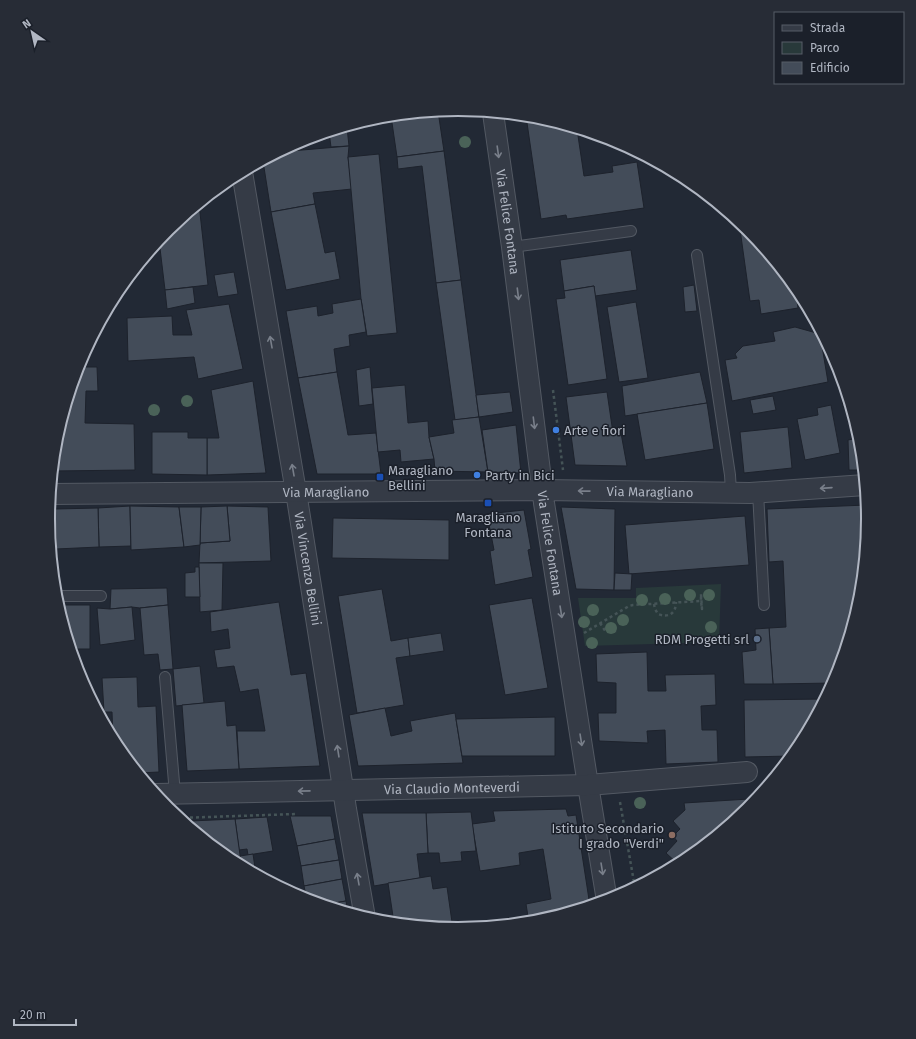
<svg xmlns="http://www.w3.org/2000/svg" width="916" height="1039" viewBox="0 0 916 1039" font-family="'Fira Sans',sans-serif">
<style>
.green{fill:#28393a}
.building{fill:#434c59;stroke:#1d222c}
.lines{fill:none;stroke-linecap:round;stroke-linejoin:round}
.service-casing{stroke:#535963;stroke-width:12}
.minor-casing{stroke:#535963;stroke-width:22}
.path{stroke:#455457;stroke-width:2.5;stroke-dasharray:3 3;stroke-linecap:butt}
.service{stroke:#353b46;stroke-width:10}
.minor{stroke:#353b46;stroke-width:20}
.tree{fill:#4a6258}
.oneway{stroke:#797f8a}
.shop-dot{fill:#3f7fe0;stroke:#1b202a;stroke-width:1.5}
.transit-dot{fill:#1a4fb4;stroke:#1b202a;stroke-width:1.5}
.service-dot{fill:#5c6f8a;stroke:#1b202a;stroke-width:1.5}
.education-dot{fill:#8d6e63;stroke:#1b202a;stroke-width:1.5}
.labels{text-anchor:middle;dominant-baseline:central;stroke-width:3;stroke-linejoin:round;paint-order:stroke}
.street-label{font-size:13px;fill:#b0b6c2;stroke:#1b202a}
.poi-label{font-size:13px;fill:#b0b6c2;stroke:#1b202a;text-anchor:start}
.rim{fill:none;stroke:#b0b6c2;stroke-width:2}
</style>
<rect width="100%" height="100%" fill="#222935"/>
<!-- green -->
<polygon class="green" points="721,584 719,642 585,646 578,598 636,598 636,588"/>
<!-- building -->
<g class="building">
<polygon points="455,110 458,110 476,111 456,113"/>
<polygon points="438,111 444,151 397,157 391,116"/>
<polygon points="526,116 538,117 577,129 584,176 613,172 612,166 637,162 644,208 567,219 566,215 541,219"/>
<polygon points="347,127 349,146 331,147 329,132"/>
<polygon points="349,146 348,157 352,189 313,193 315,204 271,212 263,161 279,152"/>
<polygon points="444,151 461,280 436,283 422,166 398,169 397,157"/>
<polygon points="379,154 397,333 367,336 361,299 348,157"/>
<polygon points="199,204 208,285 165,290 159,240 168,229"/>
<polygon points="315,204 325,253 335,251 340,279 286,290 271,212"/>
<polygon points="739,222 748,230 795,287 798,308 761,314 759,300 750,301"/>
<polygon points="631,250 637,290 595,296 594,286 564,291 560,260"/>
<polygon points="234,272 238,294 218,297 214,275"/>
<polygon points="461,280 479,417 455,420 436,283"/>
<polygon points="694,285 697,311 685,312 683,287"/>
<polygon points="594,286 607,379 568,385 556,299 565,298 564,291"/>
<polygon points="193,287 195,303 167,309 165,290"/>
<polygon points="361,299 366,332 349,335 350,346 334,349 337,372 298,378 286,311 317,306 318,316 333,313 332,304"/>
<polygon points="636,302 648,378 619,382 607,307"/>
<polygon points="229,304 243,369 198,379 194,357 128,361 127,318 172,316 173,335 192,335 186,310"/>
<polygon points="795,327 820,334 828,382 732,401 725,360 737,358 735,354 743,346 775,341 773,332"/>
<polygon points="95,333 95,348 87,348"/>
<polygon points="838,365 850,406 843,407"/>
<polygon points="78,367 97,367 98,391 86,391 85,423 134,424 135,470 53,471 56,439"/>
<polygon points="370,367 373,404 359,406 356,370"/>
<polygon points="337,372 348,435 376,433 381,474 317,474 298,378"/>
<polygon points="700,372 707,403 625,416 622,386"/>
<polygon points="253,381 266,473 207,475 207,438 219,438 211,390"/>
<polygon points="405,385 408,423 428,421 429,437 434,459 401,462 400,450 378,452 372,388"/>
<polygon points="510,392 513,412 479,417 476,395"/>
<polygon points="607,392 613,433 621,433 627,466 575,465 566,397"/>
<polygon points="773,396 776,410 753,414 750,400"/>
<polygon points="707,403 714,449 645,460 637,414"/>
<polygon points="831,405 840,453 805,460 797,419 818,415 817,408"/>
<polygon points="479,417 488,472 435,471 434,459 429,437 454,433 452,420"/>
<polygon points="516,425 521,473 488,472 482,430"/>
<polygon points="788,427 792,468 744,473 740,432"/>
<polygon points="852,431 858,431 860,440 863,470 849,470 848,440 853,439"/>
<polygon points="152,432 188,432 188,438 207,438 207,475 152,474"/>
<polygon points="867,505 868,520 860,600 837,677 833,683 773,684 769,628 786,627 783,561 769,562 767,509"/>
<polygon points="130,506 131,546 99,547 98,508"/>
<polygon points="130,506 179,507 184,547 131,550"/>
<polygon points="227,506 268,507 271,561 199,563 200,543 230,541"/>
<polygon points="227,506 230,541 200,543 201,507"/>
<polygon points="179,507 201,507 200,545 184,547"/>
<polygon points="561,507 615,509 614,590 576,589"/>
<polygon points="98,508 99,547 56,549 55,509"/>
<polygon points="49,509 55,509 58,589 55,589 48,519"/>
<polygon points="524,510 531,549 528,550 533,577 495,585 490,551 494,550 487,514"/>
<polygon points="745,516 749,565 629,574 625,525"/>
<polygon points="333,518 449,520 449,560 332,558"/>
<polygon points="199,563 223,563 222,610 200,612"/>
<polygon points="195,567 199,567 200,597 185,597 185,573 195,572"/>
<polygon points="615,573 632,574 631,590 614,590"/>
<polygon points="167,588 168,605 140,608 132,607 110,609 111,589"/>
<polygon points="382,589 391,641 408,638 410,656 396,658 404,705 357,713 338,596"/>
<polygon points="532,598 548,688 505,695 489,605"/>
<polygon points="279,602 291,675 306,673 320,766 239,769 237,731 265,731 258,689 240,692 234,666 217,668 214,650 230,648 228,629 211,632 210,612"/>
<polygon points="58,605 90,605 90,649 71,649"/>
<polygon points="168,605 173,669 160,670 158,654 144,655 140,608"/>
<polygon points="132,607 135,640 100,645 97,608 110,609"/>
<polygon points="769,628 773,684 744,684 742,652 756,650 755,629"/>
<polygon points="441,633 444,651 410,656 408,638"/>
<polygon points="647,652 648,691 666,691 665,675 715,674 716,705 701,706 702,730 717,730 718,762 666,764 665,730 647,731 648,743 599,741 598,713 616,713 616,683 597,682 596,654"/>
<polygon points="200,666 204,703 176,706 173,669"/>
<polygon points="137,677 138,707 156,706 159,772 139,773 117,747 113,740 112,712 104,712 102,678"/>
<polygon points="825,699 799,747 792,756 745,757 744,700"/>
<polygon points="225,701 227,726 236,725 239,769 187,771 182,705"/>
<polygon points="385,708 391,736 412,731 410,721 455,713 463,763 358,766 349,715"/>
<polygon points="555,717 555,756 462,756 456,719"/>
<polygon points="749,799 753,803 748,810 686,861 678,864 666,853 677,841 673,836 680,829 673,821 685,810 684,803"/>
<polygon points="566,809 568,816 576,815 590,906 538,922 529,923 526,904 551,899 543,849 519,853 520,865 480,871 472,824 495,821 493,811"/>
<polygon points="471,812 476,851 461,852 462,861 440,863 439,853 428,853 426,813"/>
<polygon points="362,813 426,813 428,853 417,854 420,878 374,886"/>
<polygon points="290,816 331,816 335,839 297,846"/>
<polygon points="267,817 273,851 248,855 247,849 239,850 235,819"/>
<polygon points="235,819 241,862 234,863 230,860 191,828 191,821"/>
<polygon points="335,839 339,860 301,866 297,846"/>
<polygon points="253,854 256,874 242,867 241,862 240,856"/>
<polygon points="339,860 342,879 304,886 301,866"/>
<polygon points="431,876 433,889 447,887 453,929 394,923 388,883"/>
<polygon points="342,879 346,901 323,905 307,900 304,886"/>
<polygon points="346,901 348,912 323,905"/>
</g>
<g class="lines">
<defs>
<g id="service">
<polyline points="512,247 631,231"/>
<polyline points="697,255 730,475 731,492"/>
<polyline points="758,492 764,605"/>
<polyline points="56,596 101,596"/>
<polyline points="165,677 175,794"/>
</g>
<g id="minor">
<path id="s1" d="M493,113L512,247L544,503L588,785L607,901"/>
<path id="s2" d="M242,172L296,492L340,769L346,809L365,918"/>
<path id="s3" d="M50,494L543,490L750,493L865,485"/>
<path id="s4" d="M156,794L588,785L747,772"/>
</g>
</defs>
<!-- service casing -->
<use href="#service" class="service-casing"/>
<!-- minor casing -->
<use href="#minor" class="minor-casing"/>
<!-- path -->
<g class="path">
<polyline points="553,390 563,470"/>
<path d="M654,604L655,609L658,614C668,618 676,614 676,602"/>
<polyline points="600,623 606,632 617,631"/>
<polyline points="584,633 629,606 633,605 701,601 701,594 702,609 701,601"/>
<polyline points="620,802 635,888"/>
<polyline points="178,818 296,814"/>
</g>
<!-- service -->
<use href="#service" class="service"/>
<!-- minor -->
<use href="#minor" class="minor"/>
</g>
<!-- trees -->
<g class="tree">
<circle cx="465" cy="142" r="6"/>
<circle cx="187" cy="401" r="6"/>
<circle cx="154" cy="410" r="6"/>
<circle cx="690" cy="595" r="6"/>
<circle cx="709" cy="595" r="6"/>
<circle cx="665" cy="599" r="6"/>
<circle cx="642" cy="600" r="6"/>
<circle cx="593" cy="610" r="6"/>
<circle cx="623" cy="620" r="6"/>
<circle cx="584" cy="622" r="6"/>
<circle cx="711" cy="627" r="6"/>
<circle cx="611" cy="628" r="6"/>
<circle cx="592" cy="643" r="6"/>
<circle cx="640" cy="803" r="6"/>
</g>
<!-- one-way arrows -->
<defs><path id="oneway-shaft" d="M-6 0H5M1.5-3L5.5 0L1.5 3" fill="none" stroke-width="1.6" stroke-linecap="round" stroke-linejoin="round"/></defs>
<g class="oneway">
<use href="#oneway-shaft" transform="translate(498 152) rotate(82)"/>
<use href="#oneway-shaft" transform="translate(518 294) rotate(83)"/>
<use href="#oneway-shaft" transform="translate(271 342) rotate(-100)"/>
<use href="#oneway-shaft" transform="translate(534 423) rotate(83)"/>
<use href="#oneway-shaft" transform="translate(293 470) rotate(-100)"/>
<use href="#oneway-shaft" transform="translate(826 488) rotate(176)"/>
<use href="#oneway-shaft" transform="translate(584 491) rotate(-179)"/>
<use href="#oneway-shaft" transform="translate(561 612) rotate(81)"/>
<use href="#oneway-shaft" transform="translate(581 740) rotate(81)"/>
<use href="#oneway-shaft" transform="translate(338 751) rotate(-99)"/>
<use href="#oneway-shaft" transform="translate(304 791) rotate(179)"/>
<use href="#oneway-shaft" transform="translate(602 869) rotate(81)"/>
<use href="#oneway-shaft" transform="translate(358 879) rotate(-100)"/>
</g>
<!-- markers -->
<g class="shop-dot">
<circle cx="556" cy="430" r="4"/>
<circle cx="477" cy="475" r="4"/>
</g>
<g class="transit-dot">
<rect x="376" y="473" width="8" height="8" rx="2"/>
<rect x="484" y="499" width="8" height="8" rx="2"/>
</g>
<circle class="service-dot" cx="757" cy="639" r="4"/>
<circle class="education-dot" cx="672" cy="835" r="4"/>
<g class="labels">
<!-- street labels -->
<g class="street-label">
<text stroke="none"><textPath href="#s1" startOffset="110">Via Felice Fontana</textPath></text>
<text stroke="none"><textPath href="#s3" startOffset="600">Via Maragliano</textPath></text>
<text stroke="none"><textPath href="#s3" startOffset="276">Via Maragliano</textPath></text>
<text stroke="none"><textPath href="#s1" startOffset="434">Via Felice Fontana</textPath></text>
<text stroke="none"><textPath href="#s2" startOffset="402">Via Vincenzo Bellini</textPath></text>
<text stroke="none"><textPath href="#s4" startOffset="296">Via Claudio Monteverdi</textPath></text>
</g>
<!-- poi labels -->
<g class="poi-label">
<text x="564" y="430">Arte e fiori</text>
<text x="388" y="470">Maragliano<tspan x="388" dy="15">Bellini</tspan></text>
<text x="485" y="475">Party in Bici</text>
<text x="488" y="517" text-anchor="middle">Maragliano<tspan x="488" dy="15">Fontana</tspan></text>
<text x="749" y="639" text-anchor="end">RDM Progetti srl</text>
<text x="664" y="828" text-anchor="end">Istituto Secondario<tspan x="664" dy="15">I grado "Verdi"</tspan></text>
</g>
</g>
<!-- crop -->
<path d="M0 0H916V1039H0ZM55 519a403 403 0 1 1 806 0a403 403 0 1 1-806 0Z" fill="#272c36" fill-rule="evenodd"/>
<path class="rim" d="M55 519a403 403 0 1 1 806 0a403 403 0 1 1-806 0Z"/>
<!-- legend -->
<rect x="774" y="12" width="130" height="72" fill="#1b202a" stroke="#575c67"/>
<rect x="782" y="25" width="20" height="6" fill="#353b46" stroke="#575c67"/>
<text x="810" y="32" font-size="12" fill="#b0b6c2">Strada</text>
<rect x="782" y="42" width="20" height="12" fill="#28393a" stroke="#575c67"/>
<text x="810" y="52" font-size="12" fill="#b0b6c2">Parco</text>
<rect x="782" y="62" width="20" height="12" fill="#434c59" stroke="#575c67"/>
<text x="810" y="72" font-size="12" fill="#b0b6c2">Edificio</text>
<!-- north arrow -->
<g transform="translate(32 32) rotate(326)" stroke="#1b202a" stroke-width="3" paint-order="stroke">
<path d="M0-3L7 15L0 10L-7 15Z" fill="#b0b6c2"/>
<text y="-6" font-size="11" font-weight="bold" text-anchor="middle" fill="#b0b6c2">N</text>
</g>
<!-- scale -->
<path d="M14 1019v6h62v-6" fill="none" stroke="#b0b6c2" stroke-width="2"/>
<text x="20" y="1019" font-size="12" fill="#b0b6c2" stroke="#1b202a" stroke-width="3" paint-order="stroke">20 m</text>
</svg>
